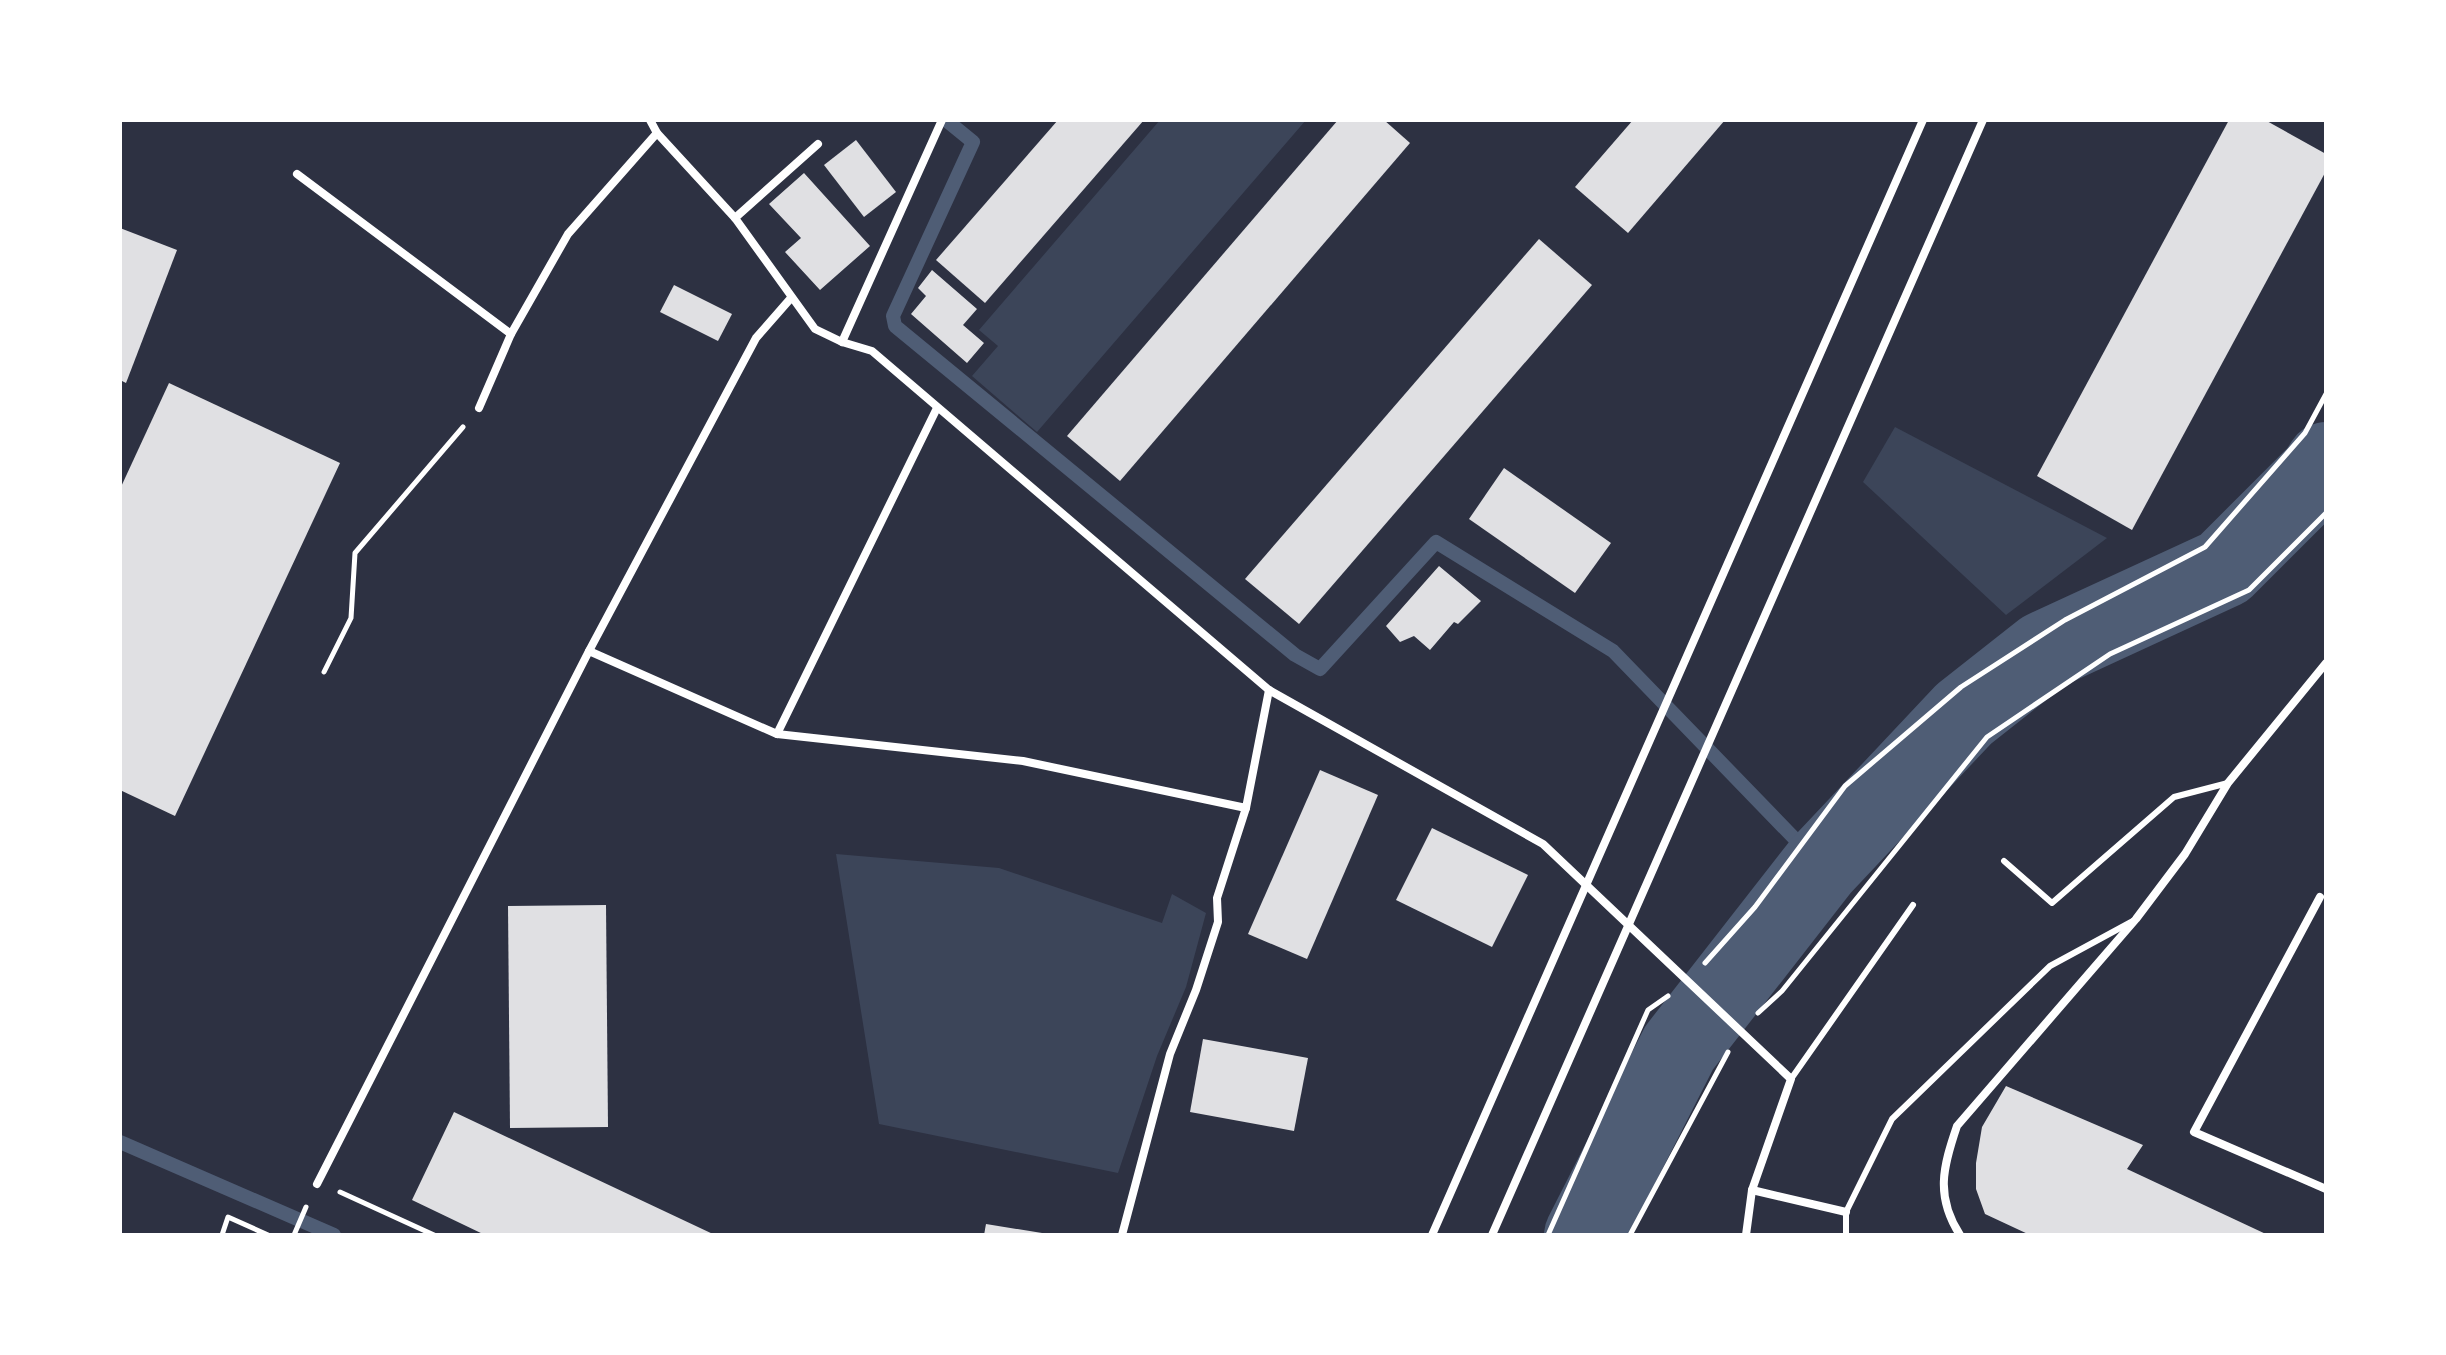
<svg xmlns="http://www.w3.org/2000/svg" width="2446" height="1355" viewBox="0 0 2446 1355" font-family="Barlow,sans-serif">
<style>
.green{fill:#3c4559}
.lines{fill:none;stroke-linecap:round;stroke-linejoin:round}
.stream{stroke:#4f5d75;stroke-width:14}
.river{stroke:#4f5d75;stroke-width:80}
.building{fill:#e0e0e3}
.path{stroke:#fff;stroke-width:5}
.service{stroke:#fff;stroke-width:6}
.minor{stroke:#fff;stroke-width:8}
</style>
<rect width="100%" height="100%" fill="#2d3142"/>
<!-- green -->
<g class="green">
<polygon points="1160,120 1306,120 1037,432 972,376 998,346 979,330"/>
<polygon points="1895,427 2107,538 2006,615 1863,482"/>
<polygon points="836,854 999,868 1162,923 1172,894 1206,913 1186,987 1157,1056 1118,1173 879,1124"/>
</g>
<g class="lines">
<!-- stream -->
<g class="stream">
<polyline points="946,120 973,142 893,316 895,326 1295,655 1320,669 1436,542 1613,651 1821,866"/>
<polyline points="120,1142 334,1235"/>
</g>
<!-- river -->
<polyline class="river" points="1584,1235 1679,1048 1821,866 1964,714 2044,651 2224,568 2319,473 2326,462"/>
</g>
<!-- building -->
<g class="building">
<polygon points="1058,120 1144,120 985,303 936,260"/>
<polygon points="1338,120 1384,120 1410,143 1120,481 1067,436"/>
<polygon points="1633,120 1725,120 1628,233 1575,187"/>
<polygon points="2229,120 2265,120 2326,154 2326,171 2132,530 2037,476"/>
<polygon points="856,140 896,192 864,217 824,165"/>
<polygon points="804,173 870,246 820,290 785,252 801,238 769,204"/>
<polygon points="120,228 177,250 126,383 120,380"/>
<polygon points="1539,239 1592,285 1299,624 1245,579"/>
<polygon points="932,270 977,309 963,325 984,343 967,363 911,314 926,296 918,288"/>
<polygon points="674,285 732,314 718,341 660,312"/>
<polygon points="169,383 340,463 175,816 120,790 120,489"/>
<polygon points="1504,468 1611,543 1575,593 1469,519"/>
<polygon points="1439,566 1481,601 1458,624 1454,622 1430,650 1414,636 1400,642 1386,626"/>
<polygon points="1320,770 1378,795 1307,959 1248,934"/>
<polygon points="1432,828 1528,875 1492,947 1396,900"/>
<polygon points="606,905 608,1127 510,1128 508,906"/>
<polygon points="1203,1039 1308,1058 1294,1131 1190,1112"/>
<polygon points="2006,1086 2143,1145 2127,1169 2268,1235 2030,1235 1985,1214 1976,1189 1976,1163 1982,1127"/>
<polygon points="454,1112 681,1219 715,1235 485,1235 412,1200"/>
<polygon points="986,1224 1042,1233 1042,1235 984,1235"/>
</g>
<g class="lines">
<!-- path -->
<g class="path">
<polyline points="324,672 351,618 355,553 463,427"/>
<polyline points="1705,963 1755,907 1845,786 1961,687 2065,620 2205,547 2305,433 2326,394"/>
<polyline points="1758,1013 1782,991 1987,737 2110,654 2249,590 2326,513"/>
<polyline points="340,1192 434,1235"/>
<polyline points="222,1235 228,1217 268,1235"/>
<polyline points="294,1235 306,1207"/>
<polyline points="1548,1235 1648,1010 1668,996"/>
<polyline points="1630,1235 1728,1052"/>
</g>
<!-- service -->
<g class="service">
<polyline points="2004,861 2052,903 2174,797 2228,783"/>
<polyline points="1791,1079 1913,905"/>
<polyline points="1846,1235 1846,1212 1892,1119 2050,966 2133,921"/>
</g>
<!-- minor -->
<g class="minor">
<polyline points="650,120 657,133 735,218 815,329 842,342 872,351 1269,690 1543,844 1791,1079 1752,1190 1746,1235"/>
<polyline points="297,174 511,334"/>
<polyline points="735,218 818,144"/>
<polyline points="842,342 942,120"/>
<polyline points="479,408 511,334 568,234 657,133"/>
<polyline points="589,651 777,734 1023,761 1246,808 1269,690"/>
<polyline points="777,734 937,408"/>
<polyline points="2320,897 2194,1132 2326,1189"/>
<polyline points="317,1184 589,651 756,338 791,298"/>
<polyline points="1752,1190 1846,1212"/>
<polyline points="1122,1235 1170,1054 1196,990 1218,922 1217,898 1246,808"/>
<polyline points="1432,1235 1923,120"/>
<polyline points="1492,1235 1983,120"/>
<path d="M1960,1235C1935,1196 1943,1167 1957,1126L2136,919L2185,854L2228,783L2326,663"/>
</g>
</g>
<!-- border -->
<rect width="2446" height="1355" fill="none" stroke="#ffffff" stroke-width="244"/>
</svg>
